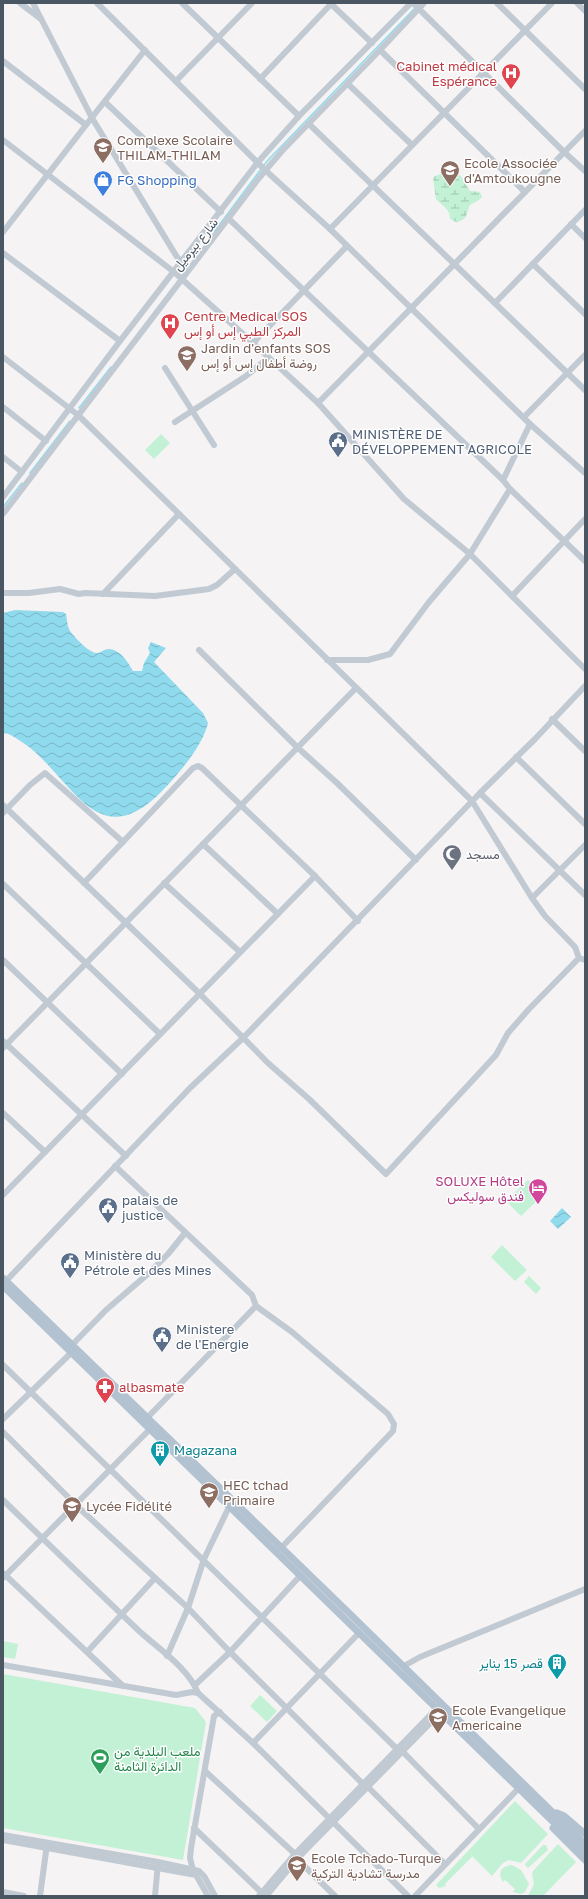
<svg xmlns="http://www.w3.org/2000/svg" width="588" height="1899" viewBox="0 0 588 1899" font-family="'Golos Text',Vazirmatn,sans-serif">
<style>
.green{fill:#c3f1d5}
.wetland{fill:url(#wetland-marsh)}
.water{fill:url(#water-waves)}
.lines{fill:none;stroke-linecap:round;stroke-linejoin:round}
.stream{stroke:#90daee;stroke-width:1.5}
.minor{stroke:#c1cad2;stroke-width:6}
.major{stroke:#b3c2d1;stroke-width:7}
.labels{text-anchor:middle;dominant-baseline:central;stroke-width:3;stroke-linejoin:round;paint-order:stroke}
.health-label{font-size:13px;fill:#be3a42;stroke:#fff;text-anchor:start}
.education-label{font-size:13px;fill:#785e54;stroke:#fff;text-anchor:start}
.shop-label{font-size:13px;fill:#366cbe;stroke:#fff;text-anchor:start}
.street-label{font-size:13px;fill:#4a5661;stroke:#fff}
.service-label{font-size:13px;fill:#4e5e75;stroke:#fff;text-anchor:start}
.worship-label{font-size:13px;fill:#5b616d;stroke:#fff;text-anchor:start}
.hotel-label{font-size:13px;fill:#b23c85;stroke:#fff;text-anchor:end}
.culture-label{font-size:13px;fill:#0d838f;stroke:#fff;text-anchor:start}
.leisure-label{font-size:13px;fill:#27864d;stroke:#fff;text-anchor:start}
</style>
<defs>
<pattern id="wetland-marsh" width="20" height="14" patternUnits="userSpaceOnUse"><rect width="20" height="14" fill="#c3f1d5"/><path d="M1 5h8M5 5V1M11 12h8M15 12V8" fill="none" stroke="#a0c6b0"/></pattern>
<pattern id="water-waves" width="16" height="10" patternUnits="userSpaceOnUse"><rect width="16" height="10" fill="#90daee"/><path d="M0 5q4-4 8 0t8 0" fill="none" stroke="#78b4c4"/></pattern>
</defs>
<rect width="100%" height="100%" fill="#f5f3f3"/>
<!-- green -->
<g class="green">
<polygon points="161,434 170,443 154,459 145,450"/>
<polygon points="528,1180 543,1195 521,1216 506,1201"/>
<polygon points="502,1245 527,1270 515,1281 491,1257"/>
<polygon points="529,1276 541,1288 536,1294 524,1282"/>
<polygon points="3,1641 18,1644 15,1659 3,1657"/>
<polygon points="3,1674 195,1708 206,1722 183,1860 3,1828"/>
<polygon points="260,1695 277,1711 267,1722 250,1706"/>
<polygon points="515,1801 548,1834 521,1863 509,1860 503,1863 492,1876 471,1855 472,1857 445,1884 446,1886 439,1888 436,1885"/>
<polygon points="558,1844 576,1862 543,1896 528,1896 534,1884 532,1874 533,1871"/>
<polygon points="543,1845 546,1845 548,1850 528,1868 525,1865 526,1863"/>
<path d="M512,1865L521,1870L529,1884L525,1892L521,1894L513,1892L515,1889L505,1880L503,1882C497,1873 501,1866 512,1865Z"/>
</g>
<!-- wetland -->
<path class="wetland" d="M444,173L447,175L456,173L461,176L470,191L480,192L482,197L479,200L470,205C466,214 468,220 456,222L450,219C450,208 442,206 436,199L433,178L435,176Z"/>
<!-- water -->
<g class="water">
<path d="M15,610L63,612L66,614C67,619 67,625 69,629C72,635 90,654 97,653C101,653 104,649 108,649C120,649 128,662 133,671H142L144,663L150,653L148,648L151,642L166,648L154,662L203,713L208,723C202,747 180,772 163,790C96,860 71,774 22,742C16,738 9,733 3,733V613Z"/>
<polygon points="562,1208 571,1217 558,1229 550,1221"/>
</g>
<g class="lines">
<!-- stream -->
<g class="stream">
<polyline points="263,166 270,158 416,7"/>
<polyline points="214,232 261,169"/>
<polyline points="79,408 111,367"/>
<polyline points="30,473 70,421"/>
<polyline points="3,507 22,483"/>
</g>
<!-- minor -->
<g class="minor">
<polyline points="20,3 41,19"/>
<polyline points="33,3 92,118 177,257 188,269"/>
<polyline points="97,3 265,170 330,229 530,424 585,473"/>
<polyline points="182,3 299,116"/>
<polyline points="330,3 372,43"/>
<polyline points="413,3 564,152 585,171"/>
<polyline points="497,3 585,89"/>
<polyline points="577,3 585,11"/>
<polyline points="380,50 525,192"/>
<polyline points="3,61 86,125 145,50"/>
<polyline points="260,79 331,4"/>
<polyline points="176,81 252,3"/>
<polyline points="348,84 412,145"/>
<polyline points="105,102 221,212"/>
<polyline points="309,124 585,390"/>
<polyline points="3,140 174,272 253,343 318,403 404,499 470,554 585,669"/>
<polyline points="229,219 503,480 510,489 585,561"/>
<polyline points="571,224 585,238"/>
<polyline points="330,229 552,3"/>
<polyline points="3,232 86,125"/>
<polyline points="3,253 120,341"/>
<polyline points="533,264 585,314"/>
<polyline points="495,303 585,210"/>
<polyline points="253,343 347,246"/>
<polyline points="3,357 78,415 472,801 532,898 545,916 575,947 579,958 585,960"/>
<polyline points="165,368 214,445"/>
<polyline points="318,403 585,131"/>
<polyline points="3,407 46,441"/>
<polyline points="524,417 585,355"/>
<polyline points="175,422 246,376 268,358"/>
<polyline points="3,457 22,472"/>
<polyline points="503,480 530,424"/>
<polyline points="3,497 120,341 258,162 299,116 411,3"/>
<polyline points="3,514 259,178 282,151 380,50 424,3"/>
<polyline points="3,593 29,593 60,589 79,594 85,593 155,596 209,589 217,585 235,569"/>
<polyline points="103,594 179,514"/>
<polyline points="512,596 585,519"/>
<polyline points="199,650 297,747 337,783 416,860"/>
<polyline points="327,660 368,660 390,654 429,602 470,554 510,489"/>
<polyline points="552,719 585,751"/>
<polyline points="516,757 585,824"/>
<polyline points="480,793 585,895"/>
<polyline points="3,805 200,994 268,1063 309,1099 386,1174 496,1055 508,1033 529,1009 579,958"/>
<polyline points="3,813 30,785 45,773 123,842"/>
<polyline points="203,844 278,914"/>
<polyline points="84,883 193,768 198,766 202,768 315,876 358,921"/>
<polyline points="164,883 240,952"/>
<polyline points="3,884 160,1034"/>
<polyline points="532,898 585,845"/>
<polyline points="3,960 122,1074"/>
<polyline points="3,1041 126,1156"/>
<polyline points="3,1048 356,688"/>
<polyline points="3,1113 45,1152"/>
<polyline points="115,1166 252,1295 256,1306 292,1332 388,1414 394,1424 393,1431 281,1548"/>
<polyline points="3,1195 315,876"/>
<polyline points="6,1281 190,1088 243,1038 480,793 535,739 585,686"/>
<polyline points="72,1345 106,1310 149,1273 168,1254 185,1233"/>
<polyline points="3,1365 397,1749"/>
<polyline points="147,1418 256,1306"/>
<polyline points="3,1419 71,1353"/>
<polyline points="3,1432 80,1509 188,1608 230,1652 363,1784"/>
<path d="M3,1500C47,1543 92,1586 137,1629C157,1648 188,1667 198,1693"/>
<polyline points="3,1573 123,1686"/>
<polyline points="3,1578 152,1427"/>
<polyline points="88,1651 155,1578"/>
<polyline points="167,1656 188,1608 204,1559 229,1507"/>
<polyline points="3,1665 176,1695 192,1692 198,1693 253,1743 408,1896"/>
<polyline points="404,1666 420,1657 585,1589"/>
<polyline points="195,1685 230,1652 300,1576"/>
<polyline points="253,1743 359,1633"/>
<polyline points="402,1751 479,1829"/>
<polyline points="205,1771 295,1854"/>
<polyline points="368,1787 445,1864"/>
<polyline points="194,1828 262,1893"/>
<polyline points="3,1835 158,1862 199,1871 204,1876 215,1896"/>
<polyline points="3,1840 196,1875 208,1896"/>
<polyline points="297,1859 335,1896"/>
<polyline points="193,1870 190,1858 191,1848 214,1716 220,1712"/>
<polyline points="3,1892 24,1896"/>
<polyline points="40,1896 47,1844"/>
<polyline points="155,1896 158,1863"/>
<polyline points="259,1896 295,1854 439,1706"/>
<polyline points="266,1896 297,1859 444,1709"/>
<polyline points="415,1896 519,1788"/>
</g>
<!-- major -->
<g class="major">
<polyline points="3,1278 349,1613 585,1844"/>
<polyline points="3,1286 585,1853"/>
<polyline points="557,1813 564,1816 585,1834"/>
<polyline points="553,1828 585,1860"/>
</g>
</g>
<!-- icons -->
<defs>
<symbol id="hospital-pin" viewBox="-11 -11 22 30"><path d="M0 17L-7.5 6A9.5 9.5 0 1 1 7.5 6Z" fill="#e0444e" stroke="#fff"/><path d="M-5-5h3v3.5h4V-5h3V5h-3V1.5h-4V5h-3Z" fill="#fff"/></symbol>
<symbol id="school-pin" viewBox="-11 -11 22 30"><path d="M0 17L-7.5 6A9.5 9.5 0 1 1 7.5 6Z" fill="#8d6e63" stroke="#fff"/><path d="M0-5L7-2L0 1L-7-2ZM-4 1L0 2.5L4 1V4Q0 6-4 4Z" fill="#fff"/></symbol>
<symbol id="shop-pin" viewBox="-11 -11 22 30"><path d="M0 17L-7.5 6A9.5 9.5 0 1 1 7.5 6Z" fill="#3f7fe0" stroke="#fff"/><path d="M-5-2.5h2.3a2.7 3.5 0 0 1 5.4 0H5L5.5 6h-11ZM-1.5-2.5h3a1.5 2.3 0 0 0-3 0Z" fill="#fff"/></symbol>
<symbol id="civic-pin" viewBox="-11 -11 22 30"><path d="M0 17L-7.5 6A9.5 9.5 0 1 1 7.5 6Z" fill="#5c6f8a" stroke="#fff"/><path d="M-.6-6.5H3V-4.5H.6V-3L4-1V1h2V6H-6V1h2V-1L-.6-3ZM-1.2 2.5V6h2.4V2.5Z" fill="#fff"/></symbol>
<symbol id="mosque-pin" viewBox="-11 -11 22 30"><path d="M0 17L-7.5 6A9.5 9.5 0 1 1 7.5 6Z" fill="#6b7280" stroke="#fff"/><path d="M3.5-4.9A6 6 0 1 0 3.5 4.9A5 5 0 1 1 3.5-4.9Z" fill="#fff"/></symbol>
<symbol id="hotel-pin" viewBox="-11 -11 22 30"><path d="M0 17L-7.5 6A9.5 9.5 0 1 1 7.5 6Z" fill="#d1479c" stroke="#fff"/><path d="M-6-4.5h1.5V1H6V5H4.5V3h-9V5H-6ZM-4 0a1.8 1.8 0 1 1 3.6 0ZM.5 0V-2.5h3Q6-2.5 6 0Z" fill="#fff"/></symbol>
<symbol id="pharmacy-pin" viewBox="-11 -11 22 30"><path d="M0 17L-7.5 6A9.5 9.5 0 1 1 7.5 6Z" fill="#e0444e" stroke="#fff"/><path d="M-2-6h4v4h4v4h-4v4h-4v-4h-4v-4h4Z" fill="#fff"/></symbol>
<symbol id="building-pin" viewBox="-11 -11 22 30"><path d="M0 17L-7.5 6A9.5 9.5 0 1 1 7.5 6Z" fill="#0f9aa8" stroke="#fff"/><path d="M-4-6H4V6H1V3H-1V6H-4ZM-2.5-4.3h1.7v1.8h-1.7ZM.8-4.3h1.7v1.8H.8ZM-2.5-1h1.7V.8h-1.7ZM.8-1h1.7V.8H.8Z" fill="#fff"/></symbol>
<symbol id="university-pin" viewBox="-11 -11 22 30"><path d="M0 17L-7.5 6A9.5 9.5 0 1 1 7.5 6Z" fill="#8d6e63" stroke="#fff"/><path d="M0-5L7-2L0 1L-7-2ZM-4 1L0 2.5L4 1V4Q0 6-4 4Z" fill="#fff"/></symbol>
<symbol id="stadium-pin" viewBox="-11 -11 22 30"><path d="M0 17L-7.5 6A9.5 9.5 0 1 1 7.5 6Z" fill="#2e9e5b" stroke="#fff"/><path d="M0-5a6.5 5 0 1 0 0 10a6.5 5 0 1 0 0-10ZM-3.5-1.8h7v3.6h-7Z" fill="#fff"/></symbol>
</defs>
<g fill-rule="evenodd">
<use href="#hospital-pin" x="500" y="62" width="22" height="30"/>
<use href="#school-pin" x="92" y="136" width="22" height="30"/>
<use href="#school-pin" x="439" y="159" width="22" height="30"/>
<use href="#shop-pin" x="92" y="169" width="22" height="30"/>
<use href="#hospital-pin" x="159" y="312" width="22" height="30"/>
<use href="#school-pin" x="176" y="344" width="22" height="30"/>
<use href="#civic-pin" x="327" y="430" width="22" height="30"/>
<use href="#mosque-pin" x="441" y="843" width="22" height="30"/>
<use href="#hotel-pin" x="527" y="1177" width="22" height="30"/>
<use href="#civic-pin" x="97" y="1196" width="22" height="30"/>
<use href="#civic-pin" x="59" y="1251" width="22" height="30"/>
<use href="#civic-pin" x="151" y="1325" width="22" height="30"/>
<use href="#pharmacy-pin" x="94" y="1376" width="22" height="30"/>
<use href="#building-pin" x="149" y="1439" width="22" height="30"/>
<use href="#school-pin" x="198" y="1481" width="22" height="30"/>
<use href="#university-pin" x="61" y="1495" width="22" height="30"/>
<use href="#building-pin" x="546" y="1652" width="22" height="30"/>
<use href="#school-pin" x="427" y="1706" width="22" height="30"/>
<use href="#stadium-pin" x="89" y="1747" width="22" height="30"/>
<use href="#school-pin" x="286" y="1854" width="22" height="30"/>
</g>
<g class="labels">
<!-- health labels -->
<g class="health-label">
<text x="497" y="66" text-anchor="end">Cabinet médical<tspan x="497" dy="15">Espérance</tspan></text>
<text x="184" y="316">Centre Medical SOS<tspan x="184" dy="15">المركز الطبي إس أو إس</tspan></text>
<text x="119" y="1387">albasmate</text>
</g>
<!-- education labels -->
<g class="education-label">
<text x="117" y="140">Complexe Scolaire<tspan x="117" dy="15">THILAM-THILAM</tspan></text>
<text x="464" y="163">Ecole Associée<tspan x="464" dy="15">d'Amtoukougne</tspan></text>
<text x="201" y="348">Jardin d'enfants SOS<tspan x="201" dy="15">روضة أطفال إس أو إس</tspan></text>
<text x="223" y="1485">HEC tchad<tspan x="223" dy="15">Primaire</tspan></text>
<text x="86" y="1506">Lycée Fidélité</text>
<text x="452" y="1710">Ecole Evangelique<tspan x="452" dy="15">Americaine</tspan></text>
<text x="311" y="1858">Ecole Tchado-Turque<tspan x="311" dy="15">مدرسة تشادية التركية</tspan></text>
</g>
<!-- shop labels -->
<g class="shop-label">
<text x="117" y="180">FG Shopping</text>
</g>
<!-- street labels -->
<g class="street-label">
<text transform="translate(195 244) rotate(-51)">شارع بيرميل</text>
</g>
<!-- service labels -->
<g class="service-label">
<text x="352" y="434">MINISTÈRE DE<tspan x="352" dy="15">DÉVELOPPEMENT AGRICOLE</tspan></text>
<text x="122" y="1200">palais de<tspan x="122" dy="15">justice</tspan></text>
<text x="84" y="1255">Ministère du<tspan x="84" dy="15">Pétrole et des Mines</tspan></text>
<text x="176" y="1329">Ministere<tspan x="176" dy="15">de l'Energie</tspan></text>
</g>
<!-- worship labels -->
<g class="worship-label">
<text x="466" y="854">مسجد</text>
</g>
<!-- hotel labels -->
<g class="hotel-label">
<text x="524" y="1181">SOLUXE Hôtel<tspan x="524" dy="15">فندق سوليكس</tspan></text>
</g>
<!-- culture labels -->
<g class="culture-label">
<text x="174" y="1450">Magazana</text>
<text x="543" y="1663" text-anchor="end">قصر 15 يناير</text>
</g>
<!-- leisure labels -->
<g class="leisure-label">
<text x="114" y="1751">ملعب البلدية من<tspan x="114" dy="15">الدائرة الثامنة</tspan></text>
</g>
</g>
<!-- border -->
<rect width="588" height="1899" fill="none" stroke="#4a5661" stroke-width="8"/>
</svg>
